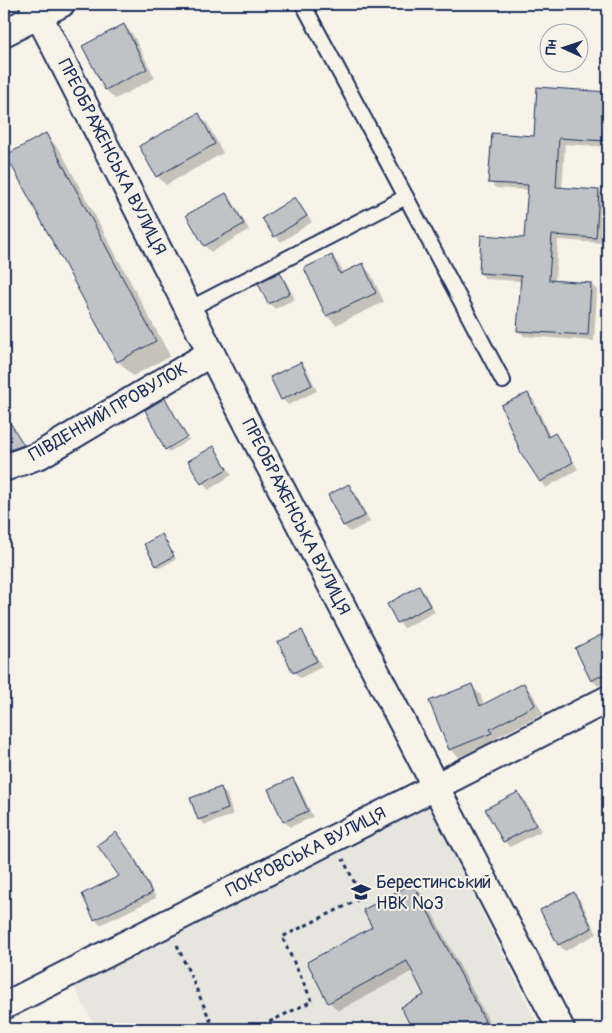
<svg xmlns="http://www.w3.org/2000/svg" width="612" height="1033" viewBox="0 0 612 1033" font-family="Pangolin,sans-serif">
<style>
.built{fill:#e6e5de}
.shadow{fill:#0003}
.building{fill:#c0c3c5;stroke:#1b2f5e}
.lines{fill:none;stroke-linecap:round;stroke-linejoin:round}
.service-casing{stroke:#1b2f5e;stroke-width:18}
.minor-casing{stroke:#1b2f5e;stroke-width:30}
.path{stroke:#1b2f5e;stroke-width:3;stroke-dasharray:4 4;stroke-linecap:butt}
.service{stroke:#f7f3e8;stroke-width:14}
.minor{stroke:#f7f3e8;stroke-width:26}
.labels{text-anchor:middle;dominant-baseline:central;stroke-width:4;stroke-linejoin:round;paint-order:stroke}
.street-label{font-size:18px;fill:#1b2f5e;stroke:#f7f3e8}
.poi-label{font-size:18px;fill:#1b2f5e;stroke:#f7f3e8;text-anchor:start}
</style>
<rect width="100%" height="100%" fill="#f7f3e8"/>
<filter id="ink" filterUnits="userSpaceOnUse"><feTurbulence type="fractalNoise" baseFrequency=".02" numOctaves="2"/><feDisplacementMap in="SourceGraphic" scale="10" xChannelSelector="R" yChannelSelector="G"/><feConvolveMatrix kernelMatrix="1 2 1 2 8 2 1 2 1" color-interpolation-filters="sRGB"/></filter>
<g filter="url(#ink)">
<!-- built -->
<polygon class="built" points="428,804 540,1029 96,1029 71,981"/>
<!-- shadow -->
<g class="shadow">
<polygon points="124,26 133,35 155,78 115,99 106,90 84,46"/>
<polygon points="538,89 608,93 608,147 565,144 562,189 599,191 605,197 602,243 558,240 555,282 591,284 597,290 594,341 524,336 518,330 521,281 486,279 480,273 525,239 528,190 496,188 490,182 535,137"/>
<polygon points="198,114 207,123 223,153 166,185 157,176"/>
<polygon points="46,135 60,150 170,356 133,376 118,361"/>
<polygon points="226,194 232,200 249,230 211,252 205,246"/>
<polygon points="295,198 312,222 281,242 275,236"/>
<polygon points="332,257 340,266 344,274 362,265 371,274 384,302 336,325 327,316 306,269"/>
<polygon points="279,274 285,280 295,299 275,309 269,303"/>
<polygon points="301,363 307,369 317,391 288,405 282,399"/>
<polygon points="528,394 534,400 550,437 554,434 560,440 578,469 546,488 541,482"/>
<polygon points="10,425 29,451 4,458 4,430"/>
<polygon points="188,438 189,440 169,452 167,450"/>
<polygon points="214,448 232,475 208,490 190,462"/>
<polygon points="349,486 355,492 370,522 350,532 344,526 329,496"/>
<polygon points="162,535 176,559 160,568 157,565"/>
<polygon points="419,588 425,594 435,612 404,628 398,622 388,604"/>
<polygon points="301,632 307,638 322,667 300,678 294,672"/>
<polygon points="603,636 608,641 608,681 598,686 592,680"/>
<polygon points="524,685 532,693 543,714 497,737 499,741 459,757 450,749 471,686 480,694 484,705"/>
<polygon points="292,779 298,785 313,817 290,827 284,821"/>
<polygon points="221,789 227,795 233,815 205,825 199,819"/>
<polygon points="518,793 524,799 541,831 510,847 504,841"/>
<polygon points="116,833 138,863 156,898 100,925 95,919 121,877"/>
<polygon points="413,885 422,894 493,1029 414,1029 402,1008 426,995 413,971 338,1011 330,1002 374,928"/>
<polygon points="574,894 580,900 597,934 565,951 559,945 542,910"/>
</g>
<!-- building -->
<g class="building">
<polygon points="124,24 147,69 105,90 82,46"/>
<polygon points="537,87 608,92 606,141 559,138 556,187 599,190 596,238 552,235 549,280 591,283 588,335 517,331 521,276 479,273 481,235 524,238 528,185 488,183 492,133 534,136"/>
<polygon points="199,113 215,144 156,177 139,146"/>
<polygon points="46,133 156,341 117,362 6,155"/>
<polygon points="226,193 244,224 204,246 186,215"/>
<polygon points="295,197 307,216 274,237 262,218"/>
<polygon points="332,255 340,274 363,263 376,293 326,316 304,268"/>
<polygon points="280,272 290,293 268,304 258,283"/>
<polygon points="301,362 312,385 281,400 270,377"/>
<polygon points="528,393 548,437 555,433 573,462 540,482 521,453 501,405"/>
<polygon points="165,398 187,437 165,450 145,410"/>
<polygon points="4,413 24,445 4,452"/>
<polygon points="214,446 227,469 201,484 188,461"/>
<polygon points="349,484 365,516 343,526 328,495"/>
<polygon points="162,534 174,556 156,566 144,544"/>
<polygon points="419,586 430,606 397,623 387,604"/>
<polygon points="302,630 317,661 293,673 278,642"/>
<polygon points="603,634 608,645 608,672 591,681 575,648"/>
<polygon points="524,683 535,705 490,729 492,733 449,750 429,701 472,684 480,706"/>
<polygon points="293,778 308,811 283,822 268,789"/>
<polygon points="221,787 228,809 198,820 190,798"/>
<polygon points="518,792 536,825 503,842 485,809"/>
<polygon points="116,832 133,856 152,893 94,920 82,894 119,876 97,845"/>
<polygon points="413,883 485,1021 469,1029 412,1029 401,1007 424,995 407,961 328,1003 307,962 372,927 363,910"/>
<polygon points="574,892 592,928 558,945 540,910"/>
</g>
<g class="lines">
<defs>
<g id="service">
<polyline points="406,197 503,381"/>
<polyline points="189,309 406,197 303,4"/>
</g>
<g id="minor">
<polyline points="33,4 211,353 561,1029"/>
<polyline points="4,33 61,4"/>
<polyline points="4,468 40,455 211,353"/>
<polyline points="4,1006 608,699"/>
</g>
</defs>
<!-- service casing -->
<use href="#service" class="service-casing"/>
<!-- minor casing -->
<use href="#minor" class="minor-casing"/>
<!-- path -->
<g class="path">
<polyline points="177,945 214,1029"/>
<polyline points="255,1029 312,1001 282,937 362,898 343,859"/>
</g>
<!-- service -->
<use href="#service" class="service"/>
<!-- minor -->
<use href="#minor" class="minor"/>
</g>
</g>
<!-- icons -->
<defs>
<symbol id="school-bare" viewBox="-9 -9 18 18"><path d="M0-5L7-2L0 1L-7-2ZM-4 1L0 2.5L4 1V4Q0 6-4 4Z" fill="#1b2f5e" stroke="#f7f3e8" stroke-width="2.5" paint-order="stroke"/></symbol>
</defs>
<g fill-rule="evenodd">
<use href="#school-bare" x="347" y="878" width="28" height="28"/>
</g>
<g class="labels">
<!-- street labels -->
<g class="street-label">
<text transform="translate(112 157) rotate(63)">ПРЕОБРАЖЕНСЬКА ВУЛИЦЯ</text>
<text transform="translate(108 412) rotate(-30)">ПІВДЕННИЙ ПРОВУЛОК</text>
<text transform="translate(296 517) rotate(63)">ПРЕОБРАЖЕНСЬКА ВУЛИЦЯ</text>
<text transform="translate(306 852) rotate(-27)">ПОКРОВСЬКА ВУЛИЦЯ</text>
</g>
<!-- poi labels -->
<g class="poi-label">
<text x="376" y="882">Берестинський<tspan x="376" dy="21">НВК №3</tspan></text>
</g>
</g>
<!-- margin -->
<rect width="612" height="1033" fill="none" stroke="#f7f3e8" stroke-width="20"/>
<rect x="10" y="10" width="592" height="1013" fill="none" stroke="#1b2f5e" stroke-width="2" filter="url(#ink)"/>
<!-- north arrow -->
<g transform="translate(564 48) rotate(273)"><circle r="24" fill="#f7f3e8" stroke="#9fa5b1"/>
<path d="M0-4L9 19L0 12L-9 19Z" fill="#1b2f5e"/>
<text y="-8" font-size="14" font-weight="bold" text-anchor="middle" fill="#1b2f5e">Пн</text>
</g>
</svg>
